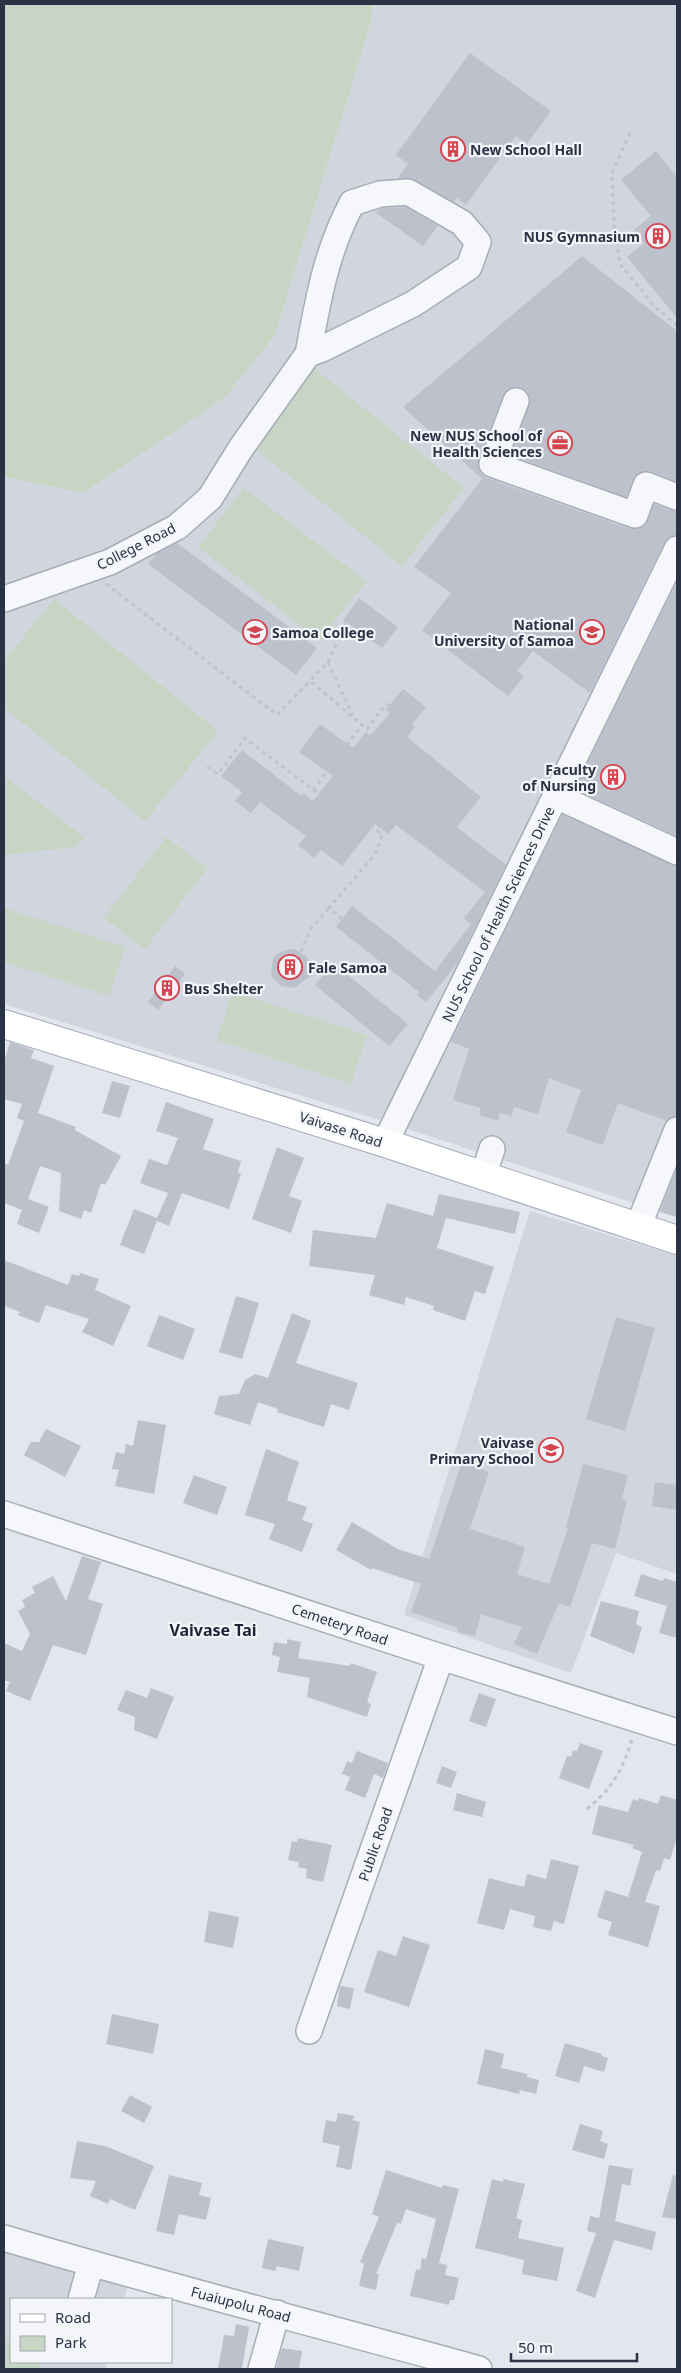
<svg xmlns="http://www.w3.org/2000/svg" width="681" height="2373" viewBox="0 0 681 2373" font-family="'Noto Sans',sans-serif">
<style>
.built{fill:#d1d5de}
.green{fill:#c7d6c4}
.building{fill:#bdc1cc}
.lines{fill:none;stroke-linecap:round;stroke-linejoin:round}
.minor-casing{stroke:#a8acb7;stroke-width:28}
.major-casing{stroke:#a2a9b8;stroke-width:30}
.path{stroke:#c1c4cb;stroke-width:3;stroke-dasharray:4 4;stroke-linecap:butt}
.minor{stroke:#f6f7fa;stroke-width:25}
.major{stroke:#fff;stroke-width:28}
.labels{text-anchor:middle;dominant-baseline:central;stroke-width:4.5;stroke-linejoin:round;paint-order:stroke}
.poi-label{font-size:14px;font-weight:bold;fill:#2a3245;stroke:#f3f5f9;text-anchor:end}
.street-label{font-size:14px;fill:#2a3245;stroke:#f3f5f9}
.quarter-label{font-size:16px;font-weight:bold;fill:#1c2336;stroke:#f3f5f9}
</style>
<rect width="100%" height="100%" fill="#e3e6ec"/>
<!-- built -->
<g class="built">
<polygon points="374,4 677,4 677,1217 383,1121 4,1004 4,477 83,493 275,335 369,29"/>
<polygon points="530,1211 677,1256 677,1574 616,1553 571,1673 404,1615"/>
<polygon points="4,2251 129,2283 124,2299 11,2299 11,2362 107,2362 105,2369 4,2369"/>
</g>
<!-- green -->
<g class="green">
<polygon points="4,4 374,4 369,29 275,335 225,397 83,493 4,477"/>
<polygon points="311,366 464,488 402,566 249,444"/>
<polygon points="244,488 366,581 320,640 198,547"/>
<polygon points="54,599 218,731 145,821 4,708 4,661"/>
<polygon points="4,776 84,837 77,847 4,855"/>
<polygon points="166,837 207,868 145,949 104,918"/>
<polygon points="4,908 125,947 109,996 4,962"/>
<polygon points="233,992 367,1035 351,1084 217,1040"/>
<polygon points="4,2337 11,2340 11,2362 41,2362 39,2369 4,2369"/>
</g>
<!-- building -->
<g class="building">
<polygon points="470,53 551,111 527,144 516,136 466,205 457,198 454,202 415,180 398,178 408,164 396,155"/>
<polygon points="656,151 677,177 677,318 627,257 644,243 634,230 651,216 621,180"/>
<polygon points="405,207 438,226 423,246 375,212 383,208"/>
<polygon points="582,256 677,331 677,482 651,472 643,471 633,480 626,497 511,455 530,399 527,392 514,387 507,390 503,396 479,459 478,467 481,474 487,478 630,529 638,529 645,526 654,504 677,511 677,535 669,537 664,543 590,693 533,651 517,671 524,676 508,696 422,630 451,593 414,567 482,479 403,407"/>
<polygon points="177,543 317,648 296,675 148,564 156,554"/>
<polygon points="677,581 677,836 575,789"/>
<polygon points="359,598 398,627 382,648 343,620"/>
<polygon points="403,689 426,707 412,724 415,726 407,737 481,797 457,827 506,865 456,965 426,1002 417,995 419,992 336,927 352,906 435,971 471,924 464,918 485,892 396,825 388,834 375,824 342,866 321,850 314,858 298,845 306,836 260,802 251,813 235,801 242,792 221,776 242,750 301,796 303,793 313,801 333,776 299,752 320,724 353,748 366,732 370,736 390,713 386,710"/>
<polygon points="562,815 677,866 677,1116 667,1121 618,1103 603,1145 566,1132 581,1090 549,1078 538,1114 514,1107 511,1116 500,1113 498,1121 479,1115 481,1108 453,1100 469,1049 451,1042"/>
<polygon points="288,949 294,949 306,956 315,973 294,988 281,986 272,977 271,971 273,959 277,954"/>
<polygon points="333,963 408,1024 389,1046 315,985"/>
<polygon points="175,966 185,974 158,1010 148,1002"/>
<polygon points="10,1042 34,1050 31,1058 54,1066 38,1113 76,1127 75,1130 121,1156 105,1185 101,1183 91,1213 84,1210 81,1219 59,1211 61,1173 40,1166 28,1199 49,1207 39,1233 17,1224 22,1210 4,1203 4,1163 8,1165 24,1121 17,1118 22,1104 4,1099 4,1062"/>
<polygon points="112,1081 130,1086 120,1118 102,1113"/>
<polygon points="166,1102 214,1119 203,1149 241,1161 238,1172 241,1174 229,1209 182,1193 169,1226 157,1221 144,1254 120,1245 134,1209 157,1218 168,1193 140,1183 149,1159 167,1165 178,1138 156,1131"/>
<polygon points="277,1147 304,1158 289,1196 302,1201 291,1233 252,1219"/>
<polygon points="677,1168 677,1217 660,1212"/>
<polygon points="439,1194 520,1212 515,1234 446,1218 437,1248 494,1267 485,1294 475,1291 465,1321 433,1310 434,1306 406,1297 404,1305 369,1295 375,1275 309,1266 313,1230 376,1238 387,1203 433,1216"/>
<polygon points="4,1260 68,1285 72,1274 79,1276 80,1273 99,1279 95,1290 131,1306 113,1346 82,1332 89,1319 46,1305 39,1323 18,1315 20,1312 4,1306"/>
<polygon points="236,1296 259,1303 242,1359 219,1352"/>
<polygon points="292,1313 311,1321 296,1363 358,1383 349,1410 331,1404 324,1427 277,1412 278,1409 258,1402 250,1425 214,1414 219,1396 239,1394 245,1380 255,1374 268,1378"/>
<polygon points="159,1315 195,1329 183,1360 147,1346"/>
<polygon points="616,1317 655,1328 625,1431 586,1419"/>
<polygon points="138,1420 166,1425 154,1494 115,1486 119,1470 112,1469 116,1452 124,1454 126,1444 133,1446"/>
<polygon points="46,1429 81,1446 65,1477 24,1455 31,1442 39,1442"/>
<polygon points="266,1449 299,1462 287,1500 307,1507 302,1520 313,1524 302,1552 269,1539 275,1524 245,1515"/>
<polygon points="462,1462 489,1472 470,1529 525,1547 517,1574 549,1584 568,1528 566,1527 583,1464 628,1475 622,1499 627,1500 615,1549 592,1543 570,1607 559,1603 537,1654 514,1644 522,1627 481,1614 475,1636 457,1632 458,1628 411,1612 421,1584 372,1568 371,1570 336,1550 352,1522 398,1549 429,1559"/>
<polygon points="194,1475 227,1487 217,1515 183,1503"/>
<polygon points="655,1482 677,1485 677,1510 652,1506"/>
<polygon points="82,1556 101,1562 88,1599 103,1604 86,1655 53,1645 30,1701 6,1691 10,1682 4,1680 4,1643 22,1651 30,1634 18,1611 25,1607 22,1600 35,1593 32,1587 53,1576 66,1601"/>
<polygon points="641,1574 663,1581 664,1578 677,1582 677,1638 659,1633 667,1606 634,1596"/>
<polygon points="601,1601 639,1611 636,1624 642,1627 634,1654 590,1636"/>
<polygon points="287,1639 301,1642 298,1658 350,1666 351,1663 377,1672 367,1702 371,1704 367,1717 307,1697 310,1678 277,1672 280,1657 272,1655 274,1642 287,1644"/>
<polygon points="151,1688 174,1697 157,1739 134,1730 135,1717 117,1710 126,1690 147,1698"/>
<polygon points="479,1693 496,1699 486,1727 469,1721"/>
<polygon points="580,1743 603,1751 589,1789 559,1778 567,1756 571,1757 573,1750 577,1751"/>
<polygon points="357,1751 388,1763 383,1778 374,1774 365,1798 345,1790 350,1777 342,1774 347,1761 352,1763"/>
<polygon points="442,1766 457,1772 451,1788 436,1783"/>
<polygon points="457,1793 486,1802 482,1817 453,1810"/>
<polygon points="661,1795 677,1800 677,1837 670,1860 664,1858 660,1871 656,1870 645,1902 660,1906 648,1947 608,1935 612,1922 597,1917 605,1890 628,1897 642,1852 632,1848 634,1845 592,1834 599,1805 628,1812 633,1799 638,1801 639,1798 658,1804"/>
<polygon points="298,1838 332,1845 323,1882 306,1878 307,1869 298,1867 299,1862 288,1860 292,1841 297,1842"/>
<polygon points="551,1859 579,1866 564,1924 554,1921 551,1931 533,1927 535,1916 510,1909 504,1930 477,1923 489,1878 524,1887 527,1874 546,1879"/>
<polygon points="209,1911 239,1917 233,1948 204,1942"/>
<polygon points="403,1936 430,1945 409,2007 364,1992 378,1950 396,1956"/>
<polygon points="340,1986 354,1988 350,2009 337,2006"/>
<polygon points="112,2014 159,2024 153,2054 106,2044"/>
<polygon points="565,2043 602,2054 601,2056 608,2058 604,2072 584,2066 579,2083 555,2076"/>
<polygon points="485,2049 504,2054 501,2068 527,2074 527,2077 539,2080 536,2094 520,2090 519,2094 477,2084"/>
<polygon points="130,2095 152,2107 144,2123 121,2111"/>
<polygon points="338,2113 355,2116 352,2120 360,2122 351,2170 336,2167 340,2146 322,2142 326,2120 336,2122"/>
<polygon points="580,2124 603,2131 600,2141 608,2144 604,2159 572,2150"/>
<polygon points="77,2141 105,2146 154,2166 135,2210 110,2199 108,2204 90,2196 96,2181 70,2178"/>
<polygon points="609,2165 633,2169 630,2186 622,2184 615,2221 656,2232 652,2250 614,2240 595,2298 576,2291 596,2233 587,2231 590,2216 599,2218"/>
<polygon points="386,2170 442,2188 443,2185 459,2189 439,2263 447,2265 445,2275 459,2278 454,2300 450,2300 449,2305 410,2296 416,2269 420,2270 422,2258 426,2259 436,2219 406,2209 401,2224 397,2223 376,2274 379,2274 376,2290 359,2286 364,2264 360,2262 379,2217 372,2214"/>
<polygon points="169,2175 202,2183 199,2195 211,2198 206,2220 179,2214 174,2235 156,2231"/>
<polygon points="673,2175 677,2176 677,2219 662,2217"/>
<polygon points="492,2179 503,2182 503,2179 525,2184 516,2218 522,2220 518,2238 564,2248 557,2281 522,2274 524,2260 475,2248"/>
<polygon points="268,2239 304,2247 299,2271 277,2266 275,2271 262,2268"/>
<polygon points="236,2324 249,2327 242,2369 218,2369 224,2335 234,2336"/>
<polygon points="282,2348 302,2351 299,2369 276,2369"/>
</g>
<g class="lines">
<defs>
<g id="minor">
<path d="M408,192L462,223L478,242L469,267L413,304L322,349L308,354C318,300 326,252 352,203L380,194Z"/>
<polyline points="516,401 492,464 635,515 646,485 677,497"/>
<polyline points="4,599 110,562 177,527 210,498 241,448 308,354"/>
<polyline points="556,796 677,852"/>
<polyline points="385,1143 677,549"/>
<polyline points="483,1176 492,1149"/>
<polyline points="638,1227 677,1130"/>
<polyline points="4,1514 441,1657 677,1732"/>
<polyline points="309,2031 441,1657"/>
<path d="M4,2238C161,2285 321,2325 479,2369"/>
<polyline points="81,2299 91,2264"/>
<polyline points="261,2369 277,2313"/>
</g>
<polyline id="major" points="4,1024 385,1143 677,1240"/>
</defs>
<!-- minor casing -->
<use href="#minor" class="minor-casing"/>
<!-- major casing -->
<use href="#major" class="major-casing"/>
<!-- path -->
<g class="path">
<polyline points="630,133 612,173 614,227 620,264 655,307 677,325"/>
<polyline points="106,584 277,715 310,681"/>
<polyline points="346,622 328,662 310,681 367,729 386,704 390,706"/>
<polyline points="328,662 353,716"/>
<polyline points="207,767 218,774 245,738 320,795 322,791 382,834 376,853 329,908 342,919"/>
<polyline points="313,790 362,725"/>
<polyline points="301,952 310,930 329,908"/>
<path d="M587,1809C611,1790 624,1768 632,1739"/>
</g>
<!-- minor -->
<use href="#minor" class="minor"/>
<!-- major -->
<use href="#major" class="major"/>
</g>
<!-- icons -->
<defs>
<symbol id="building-ring" viewBox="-11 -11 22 22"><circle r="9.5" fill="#f3f5f9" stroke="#d44550" stroke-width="1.5"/><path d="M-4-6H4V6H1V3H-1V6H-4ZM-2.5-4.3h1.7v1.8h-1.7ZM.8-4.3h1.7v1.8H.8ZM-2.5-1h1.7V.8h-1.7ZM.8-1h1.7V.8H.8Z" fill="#d44550"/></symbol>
<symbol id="office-ring" viewBox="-11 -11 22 22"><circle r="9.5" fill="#f3f5f9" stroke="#d44550" stroke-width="1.5"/><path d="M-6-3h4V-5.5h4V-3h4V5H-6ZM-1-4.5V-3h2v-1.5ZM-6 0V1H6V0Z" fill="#d44550"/></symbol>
<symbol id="school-ring" viewBox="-11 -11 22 22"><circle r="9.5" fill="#f3f5f9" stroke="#d44550" stroke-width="1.5"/><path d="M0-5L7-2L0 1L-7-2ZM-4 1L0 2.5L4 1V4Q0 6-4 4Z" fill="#d44550"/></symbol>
<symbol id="university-ring" viewBox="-11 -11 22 22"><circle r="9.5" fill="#f3f5f9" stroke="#d44550" stroke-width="1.5"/><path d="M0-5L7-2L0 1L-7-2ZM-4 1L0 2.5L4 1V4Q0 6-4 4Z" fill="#d44550"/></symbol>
</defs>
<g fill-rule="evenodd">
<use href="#building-ring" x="439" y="135" width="28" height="28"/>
<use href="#building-ring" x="644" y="222" width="28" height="28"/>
<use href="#office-ring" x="546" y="429" width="28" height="28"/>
<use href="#school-ring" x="241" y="618" width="28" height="28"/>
<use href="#university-ring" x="578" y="618" width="28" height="28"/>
<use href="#building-ring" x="599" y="763" width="28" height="28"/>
<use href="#building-ring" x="276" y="953" width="28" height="28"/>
<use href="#building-ring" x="153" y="974" width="28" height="28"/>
<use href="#school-ring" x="537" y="1436" width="28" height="28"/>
</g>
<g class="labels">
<!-- poi labels -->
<g class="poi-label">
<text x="470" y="149" text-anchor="start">New School Hall</text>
<text x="640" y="236">NUS Gymnasium</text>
<text x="542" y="435">New NUS School of<tspan x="542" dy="16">Health Sciences</tspan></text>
<text x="574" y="624">National<tspan x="574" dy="16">University of Samoa</tspan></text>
<text x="272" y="632" text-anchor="start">Samoa College</text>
<text x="596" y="769">Faculty<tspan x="596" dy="16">of Nursing</tspan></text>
<text x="308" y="967" text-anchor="start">Fale Samoa</text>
<text x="184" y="988" text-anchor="start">Bus Shelter</text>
<text x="534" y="1442">Vaivase<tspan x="534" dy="16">Primary School</tspan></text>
</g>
<!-- street labels -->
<g class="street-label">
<text transform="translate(136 546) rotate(-27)">College Road</text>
<text transform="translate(498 914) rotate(-64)">NUS School of Health Sciences Drive</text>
<text transform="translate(341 1129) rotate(18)">Vaivase Road</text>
<text transform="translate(340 1624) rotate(19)">Cemetery Road</text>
<text transform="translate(375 1844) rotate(-71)">Public Road</text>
<text transform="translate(241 2304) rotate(15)">Fuaiupolu Road</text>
</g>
<!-- quarter labels -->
<g class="quarter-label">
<text x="213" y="1630">Vaivase Tai</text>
</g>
</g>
<!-- border -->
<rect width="681" height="2373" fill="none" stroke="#2a3245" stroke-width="10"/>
<!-- legend -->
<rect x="10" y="2298" width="162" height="65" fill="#f3f5f9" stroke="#a3a7b1"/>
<rect x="20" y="2314" width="25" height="8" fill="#ffffff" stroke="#a3a7b1"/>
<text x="55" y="2323" font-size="15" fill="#2a3245">Road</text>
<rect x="20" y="2336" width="25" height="15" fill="#c7d6c4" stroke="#a3a7b1"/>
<text x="55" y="2348" font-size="15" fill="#2a3245">Park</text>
<!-- scale -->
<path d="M511 2353v8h126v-8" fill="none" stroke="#2a3245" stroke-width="2.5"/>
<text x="518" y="2353" font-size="15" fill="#2a3245" stroke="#f3f5f9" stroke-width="4" paint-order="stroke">50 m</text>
</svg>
